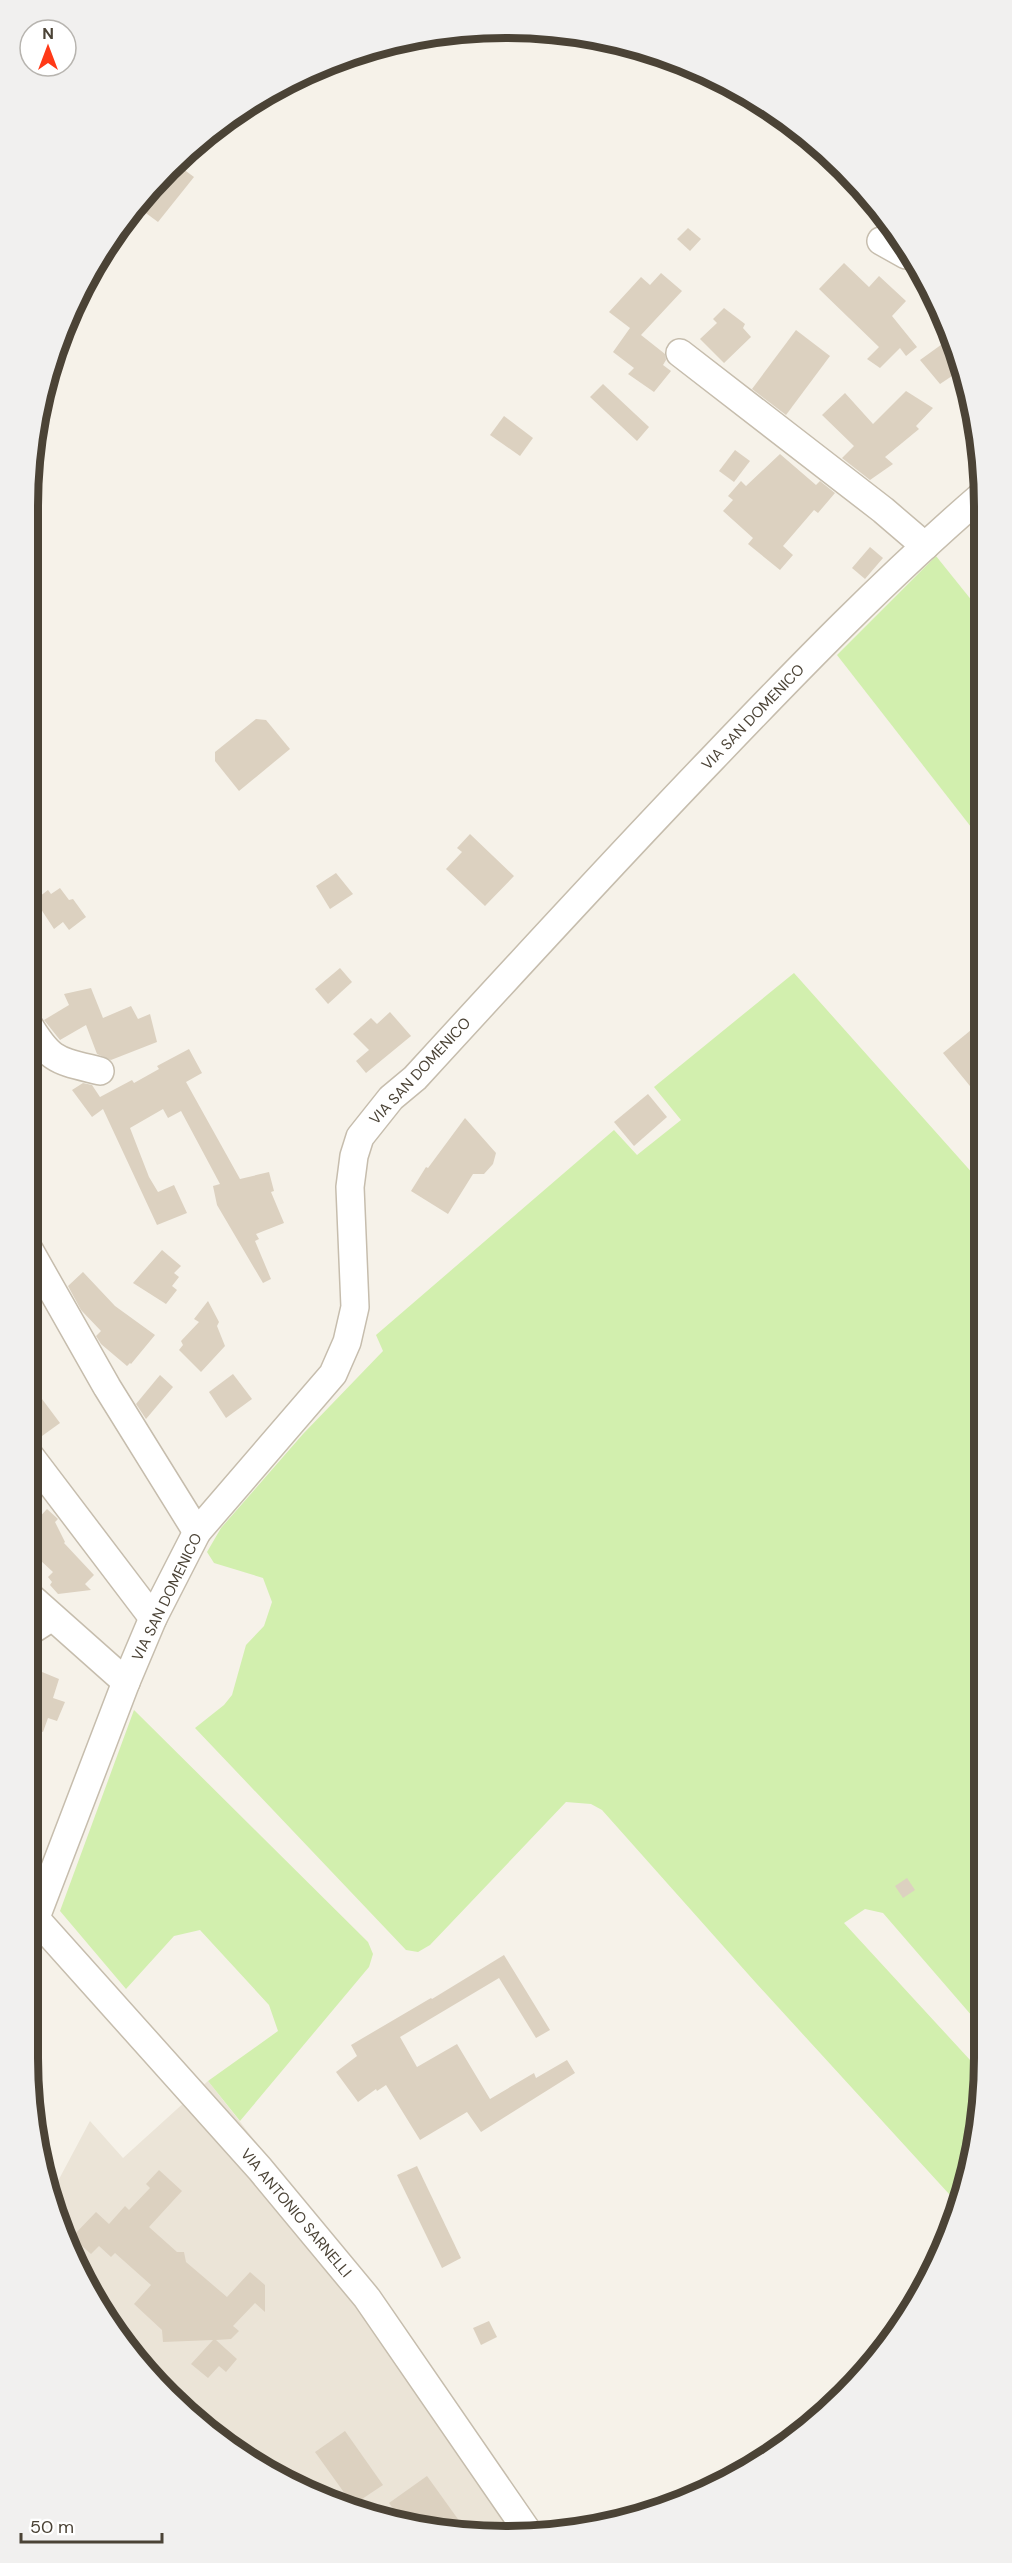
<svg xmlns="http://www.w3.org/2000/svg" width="1012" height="2563" viewBox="0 0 1012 2563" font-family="'DM Sans',sans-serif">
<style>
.residential{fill:#ebe4d7}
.green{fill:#d2efae}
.building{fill:#dcd1c0}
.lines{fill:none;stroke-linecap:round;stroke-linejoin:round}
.minor-casing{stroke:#c6bdad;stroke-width:30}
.minor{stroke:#fff;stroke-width:27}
.labels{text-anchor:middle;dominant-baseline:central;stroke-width:6;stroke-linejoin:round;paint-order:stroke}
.street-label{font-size:15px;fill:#4b4336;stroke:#fff}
.rim{fill:none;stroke:#4b4336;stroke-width:8}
</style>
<rect width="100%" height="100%" fill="#f6f2e9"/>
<!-- residential -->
<polygon class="residential" points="208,2081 365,2281 538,2529 443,2532 352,2511 267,2472 146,2373 91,2296 53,2211 50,2196 90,2121 123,2158"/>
<!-- green -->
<g class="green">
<polygon points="936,556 981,612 982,841 837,655"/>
<polygon points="794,973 983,1185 984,1824 970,1859 985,1878 985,2031 883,1913 865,1909 844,1923 982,2073 960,2206 756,1983 602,1810 591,1804 566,1802 430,1945 418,1952 406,1950 195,1728 224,1705 232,1695 246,1645 264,1626 272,1602 263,1578 214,1563 207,1552 221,1528 303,1434 383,1351 376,1335 614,1130 637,1155 681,1120 654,1087"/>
<polygon points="134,1710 368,1942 373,1954 369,1967 240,2121 208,2081 278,2031 269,2005 200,1930 174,1936 126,1989 60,1911"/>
</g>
<!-- building -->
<g class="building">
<polygon points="175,163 194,177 158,222 135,205 146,190"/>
<polygon points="688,228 701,239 690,251 677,239"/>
<polygon points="844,263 869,287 879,276 906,301 892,316 917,347 906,356 900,348 880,368 867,359 879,347 819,289"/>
<polygon points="661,273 682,291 641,335 665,354 666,360 663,365 671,371 654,392 628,374 634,368 613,352 630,328 609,312 641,277 650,285"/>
<polygon points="724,308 745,324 743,328 751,337 724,363 700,339 717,323 713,319"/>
<polygon points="796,330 830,356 786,415 752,389"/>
<polygon points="953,340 961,370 940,384 920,360 945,342 947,344"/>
<polygon points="603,384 649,427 637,441 590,397"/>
<polygon points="906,391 933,408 916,426 919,429 885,457 893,464 870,480 842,458 854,446 822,415 845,393 873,424"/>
<polygon points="504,416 533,438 520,456 490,435"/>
<polygon points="735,450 750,461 734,482 719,471"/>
<polygon points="780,454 816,485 820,481 835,493 818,513 814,510 783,546 793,555 780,570 748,544 753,538 723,511 733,500 728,496 741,481 746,486"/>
<polygon points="870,547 883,558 865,579 852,568"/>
<polygon points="256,719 266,720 290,749 239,791 215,761 215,752"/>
<polygon points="470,834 514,876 485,906 446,869 462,852 457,848"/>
<polygon points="336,873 353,894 330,909 316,886"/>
<polygon points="60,888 69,900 73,899 86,917 69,930 63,922 54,929 35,900 48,890 51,894"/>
<polygon points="340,968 352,982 328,1004 315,989"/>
<polygon points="91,988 103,1018 131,1006 138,1019 150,1014 157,1042 111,1060 97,1054 86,1025 60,1040 44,1020 69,1005 64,994"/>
<polygon points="390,1012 411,1036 366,1073 356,1061 369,1050 353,1034 371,1018 377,1024"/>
<polygon points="982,1021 983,1102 943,1053"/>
<polygon points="189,1049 202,1073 186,1082 240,1179 269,1172 274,1191 271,1192 284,1223 256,1234 259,1239 255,1241 271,1279 263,1283 217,1205 213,1186 220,1184 181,1111 168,1118 163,1109 130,1128 149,1177 158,1192 174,1185 187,1213 157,1225 103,1109 92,1117 72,1090 83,1083 92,1085 100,1097 132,1080 134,1083 159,1069 157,1066"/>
<polygon points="648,1094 667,1117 634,1146 614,1122"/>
<polygon points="465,1118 496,1153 493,1164 484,1174 473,1174 448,1214 411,1191 426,1167 428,1168"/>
<polygon points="162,1250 181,1266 174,1273 179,1277 172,1286 177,1290 166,1304 133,1283"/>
<polygon points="83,1272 115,1306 155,1335 131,1364 130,1363 127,1366 101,1344 96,1336 101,1331 81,1310 68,1286"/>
<polygon points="208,1301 219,1322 217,1326 225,1346 201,1372 179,1350 183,1345 181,1341 199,1322 194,1319"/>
<polygon points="233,1374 252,1399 226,1418 209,1392"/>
<polygon points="160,1375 173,1387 146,1419 136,1404"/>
<polygon points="27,1379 60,1423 42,1436 27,1416"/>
<polygon points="47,1509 58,1519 55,1522 65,1542 64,1543 94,1575 85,1584 91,1590 58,1594 50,1585 52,1582 48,1577 53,1572 27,1548 27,1515 35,1522"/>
<polygon points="30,1667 59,1679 53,1698 65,1702 57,1721 48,1718 43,1732 39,1731 28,1759 27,1676"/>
<polygon points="907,1878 915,1890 903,1898 895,1886"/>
<polygon points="504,1955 550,2030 536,2038 499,1978 400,2037 417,2067 457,2044 490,2099 534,2073 536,2078 567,2060 575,2073 481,2132 467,2112 420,2140 386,2085 377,2091 376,2089 358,2102 336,2072 357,2056 351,2045 431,1998 432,1999"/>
<polygon points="417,2166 461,2258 442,2268 397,2175"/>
<polygon points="159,2170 182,2191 149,2227 177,2252 184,2252 186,2262 227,2297 250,2272 265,2285 265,2312 255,2303 233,2326 239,2331 231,2339 216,2340 237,2359 226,2372 219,2366 208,2378 191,2364 213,2340 163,2342 162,2330 134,2304 151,2285 115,2253 111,2257 99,2246 91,2254 72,2237 96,2212 109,2224 125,2206 129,2210 150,2188 146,2184"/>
<polygon points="489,2321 497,2337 481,2345 473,2328"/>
<polygon points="345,2431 383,2485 353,2505 315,2452"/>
<polygon points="427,2476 460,2522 446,2532 403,2522 389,2503"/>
</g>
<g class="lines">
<defs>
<g id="minor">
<polyline points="881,241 906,255"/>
<polyline points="680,353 883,510 925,546"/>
<path d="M27,1022C51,1062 56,1060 100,1071"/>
<polyline points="27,1246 107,1387 197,1532"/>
<polyline points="27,1452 153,1618"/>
<polyline points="27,1594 126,1682"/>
<polyline points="27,1633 52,1617"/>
<polyline points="37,1920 260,2169 367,2298 526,2529"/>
<path d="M27,1941L126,1682L153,1618L197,1532L333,1374L347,1342L355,1307L350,1187L354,1156L360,1137L391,1098L415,1078C513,971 611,864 712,759C798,669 886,578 981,496"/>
</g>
</defs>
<!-- minor casing -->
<use href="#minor" class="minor-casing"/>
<!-- minor -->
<use href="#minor" class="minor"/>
</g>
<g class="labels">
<!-- street labels -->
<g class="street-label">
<text transform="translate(753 717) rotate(-46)">VIA SAN DOMENICO</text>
<text transform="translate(420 1071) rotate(-47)">VIA SAN DOMENICO</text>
<text transform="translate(167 1597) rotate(-64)">VIA SAN DOMENICO</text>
<text transform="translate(296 2213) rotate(50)">VIA ANTONIO SARNELLI</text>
</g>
</g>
<!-- crop -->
<path d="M0 0H1012V2563H0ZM506 38H506A468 468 0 0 1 974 506V2058A468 468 0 0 1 506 2526H506A468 468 0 0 1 38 2058V506A468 468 0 0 1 506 38Z" fill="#f1f0ef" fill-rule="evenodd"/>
<path class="rim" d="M506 38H506A468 468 0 0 1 974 506V2058A468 468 0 0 1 506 2526H506A468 468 0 0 1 38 2058V506A468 468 0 0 1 506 38Z"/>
<!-- north arrow -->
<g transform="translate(48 48)"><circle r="28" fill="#ffffff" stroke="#b7b4af" stroke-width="1.5"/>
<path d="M0-4.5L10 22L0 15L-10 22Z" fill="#ff3917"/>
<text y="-9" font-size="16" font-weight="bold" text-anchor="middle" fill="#4b4336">N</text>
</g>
<!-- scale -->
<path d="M21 2533v9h141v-9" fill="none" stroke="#4b4336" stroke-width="3"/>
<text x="30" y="2533" font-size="18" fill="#4b4336" stroke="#ffffff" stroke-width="4.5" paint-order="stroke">50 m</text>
</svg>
